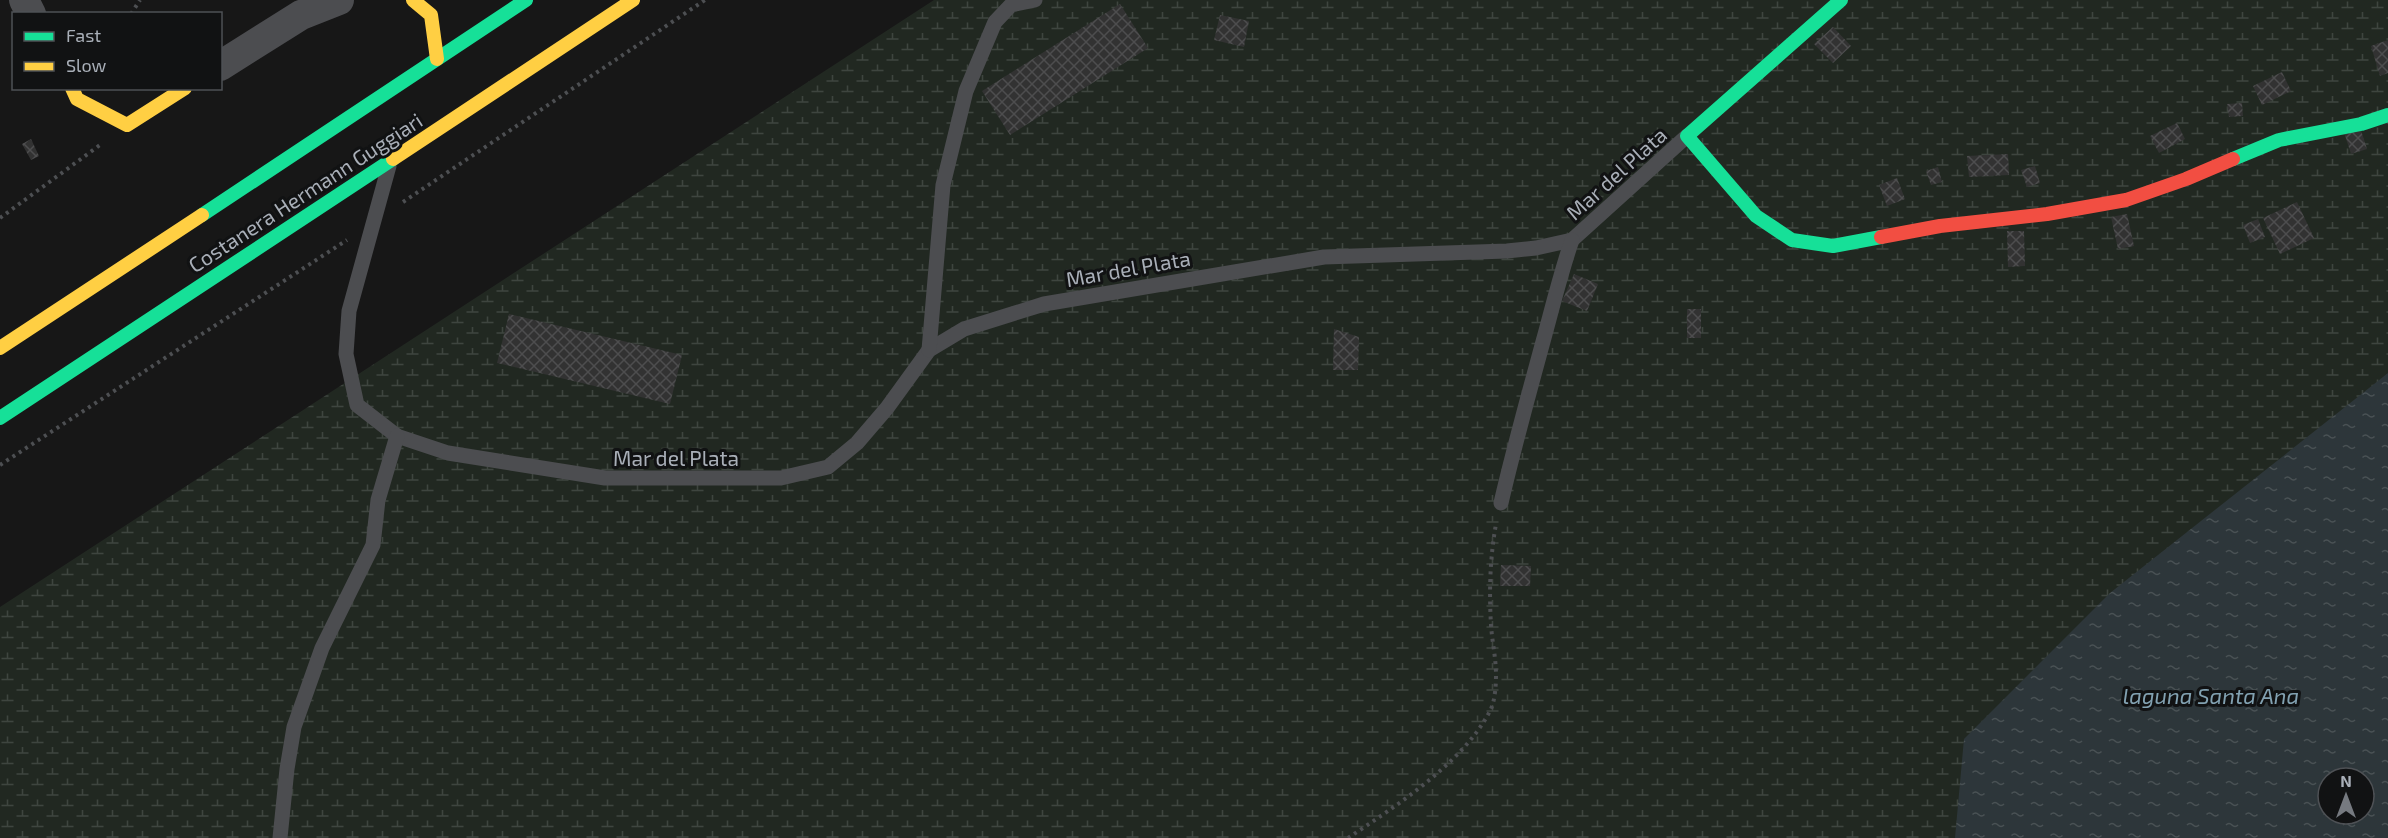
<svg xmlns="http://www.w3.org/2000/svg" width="2388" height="838" viewBox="0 0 2388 838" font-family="'Exo 2',sans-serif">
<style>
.wetland{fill:url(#wetland-marsh);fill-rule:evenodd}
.water{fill:url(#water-ripples);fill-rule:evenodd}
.building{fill:url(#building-cross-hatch)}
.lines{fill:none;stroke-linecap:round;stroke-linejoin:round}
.path{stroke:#4d4f52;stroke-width:4;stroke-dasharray:3 4.5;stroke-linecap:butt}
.lane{stroke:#4c4d50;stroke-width:15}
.street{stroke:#4c4d50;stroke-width:30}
.fast{stroke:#16e098;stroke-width:14}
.slow{stroke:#ffcf43;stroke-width:14}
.jam{stroke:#f24e42;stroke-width:14}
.labels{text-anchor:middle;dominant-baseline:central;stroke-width:6;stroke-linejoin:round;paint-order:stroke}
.street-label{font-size:21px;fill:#a9afb8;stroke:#111213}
.water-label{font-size:22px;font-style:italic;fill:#82a1b1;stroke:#111213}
</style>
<defs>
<pattern id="wetland-marsh" width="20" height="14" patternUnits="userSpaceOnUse" patternTransform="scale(1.5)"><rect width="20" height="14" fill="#212821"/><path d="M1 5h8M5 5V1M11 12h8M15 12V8" fill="none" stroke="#3e453f"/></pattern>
<pattern id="water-ripples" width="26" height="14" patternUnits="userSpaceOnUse" patternTransform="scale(1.5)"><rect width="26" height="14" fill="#2d363a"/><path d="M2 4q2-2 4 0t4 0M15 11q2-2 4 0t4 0" fill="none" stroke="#495154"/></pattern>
<pattern id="building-cross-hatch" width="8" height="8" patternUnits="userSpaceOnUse" patternTransform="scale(1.5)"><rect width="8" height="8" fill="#323232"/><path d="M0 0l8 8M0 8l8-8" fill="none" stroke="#4d4d4e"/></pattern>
</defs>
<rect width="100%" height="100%" fill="#171717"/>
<!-- wetland -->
<path class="wetland" d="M934,0H2388V838H0V607ZM2328,778H2364V814H2328Z"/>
<!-- water -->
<path class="water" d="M2388,373V838H1955L1964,739L2110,593ZM2328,778H2364V814H2328Z"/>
<!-- building -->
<g class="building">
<polygon points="1120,4 1148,48 1010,135 982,91"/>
<polygon points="1220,15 1249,21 1244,47 1214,40"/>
<polygon points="1833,27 1851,46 1833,63 1814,44"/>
<polygon points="2388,40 2388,73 2380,76 2371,46"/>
<polygon points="2282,72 2291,91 2262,105 2253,86"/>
<polygon points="2242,103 2243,116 2229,117 2227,104"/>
<polygon points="2177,123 2185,139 2159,153 2150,136"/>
<polygon points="2359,124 2367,149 2351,154 2343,129"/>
<polygon points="31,139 39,156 31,160 22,144"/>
<polygon points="2008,154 2009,175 1969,177 1967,156"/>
<polygon points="2035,166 2040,183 2027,187 2021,170"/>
<polygon points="1938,167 1942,182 1931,185 1926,171"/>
<polygon points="1897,178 1905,199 1887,206 1879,185"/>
<polygon points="2297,202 2314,238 2280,254 2263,218"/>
<polygon points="2127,214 2134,246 2118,249 2111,217"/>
<polygon points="2258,219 2265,237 2250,243 2243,225"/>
<polygon points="2007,231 2024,231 2025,266 2008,267"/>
<polygon points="1574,274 1598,284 1587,311 1562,301"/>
<rect x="1687" y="309" width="14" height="29"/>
<polygon points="509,314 682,355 670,404 497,363"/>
<polygon points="1334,329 1359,337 1358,370 1333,370"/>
<polygon points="1501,565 1531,566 1530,586 1500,586"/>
</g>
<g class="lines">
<!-- path -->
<g class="path">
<polyline points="131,14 140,0"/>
<polyline points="403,202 705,0"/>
<polyline points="0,218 100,145"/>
<polyline points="0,465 347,240"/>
<path d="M1348,838C1396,806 1463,763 1490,711C1495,702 1496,685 1496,675C1496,658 1492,641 1491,625C1489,591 1490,557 1496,524"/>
</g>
<!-- lane -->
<g class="lane">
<polyline points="389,166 349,311 346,354 357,405 397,436 448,453 605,478 781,478 828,467 857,443 887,408 929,350 964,329 1044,304 1324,257 1507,251 1536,248 1572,240 1687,136"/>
<polyline points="929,350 943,185 966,91 995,22 1011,5 1035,0"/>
<path d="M1501,503C1514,447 1529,393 1544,338C1553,305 1561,272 1572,240"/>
<polyline points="280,838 287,769 294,727 322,648 373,545 378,500 397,436"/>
</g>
<!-- street -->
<g class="street">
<polyline points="24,0 31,14"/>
<polyline points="220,66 301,15 339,0"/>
</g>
<!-- fast -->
<g class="fast">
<polyline points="1841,0 1687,136 1756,216 1792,240 1833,246 1881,237"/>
<polyline points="2233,159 2279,140 2361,124 2388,115"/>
<polyline points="202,215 526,0"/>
<polyline points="0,418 393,159"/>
</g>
<!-- slow -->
<g class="slow">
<polyline points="413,0 431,15 437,59"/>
<polyline points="72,88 77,99 127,125 185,88"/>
<polyline points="393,159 633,0"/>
<polyline points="0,348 202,215"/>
</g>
<!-- jam -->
<polyline class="jam" points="1881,237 1940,226 2047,214 2126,200 2186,179 2233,159"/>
</g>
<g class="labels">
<!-- street labels -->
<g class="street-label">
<text transform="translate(1616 173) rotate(-42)">Mar del Plata</text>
<text transform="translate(305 192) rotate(-33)">Costanera Hermann Guggiari</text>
<text transform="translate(1128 268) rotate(-10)">Mar del Plata</text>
<text x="676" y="457">Mar del Plata</text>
</g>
<!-- water labels -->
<g class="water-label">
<text x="2211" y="695">laguna Santa Ana</text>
</g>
</g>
<!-- legend -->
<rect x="12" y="12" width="210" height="78" fill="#111213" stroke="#4e5155" stroke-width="1.5"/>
<rect x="24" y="32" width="30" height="9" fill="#16e098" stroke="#4e5155" stroke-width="1.5"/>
<text x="66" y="42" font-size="18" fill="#a9afb8">Fast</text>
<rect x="24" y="62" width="30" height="9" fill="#ffcf43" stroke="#4e5155" stroke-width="1.5"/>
<text x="66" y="72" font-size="18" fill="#a9afb8">Slow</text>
<!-- north arrow -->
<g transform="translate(2346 796)"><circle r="28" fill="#111213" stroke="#4e5155" stroke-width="1.5"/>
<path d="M0-4.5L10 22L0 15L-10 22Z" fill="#767a80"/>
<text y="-9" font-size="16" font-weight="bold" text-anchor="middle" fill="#a9afb8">N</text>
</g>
</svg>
